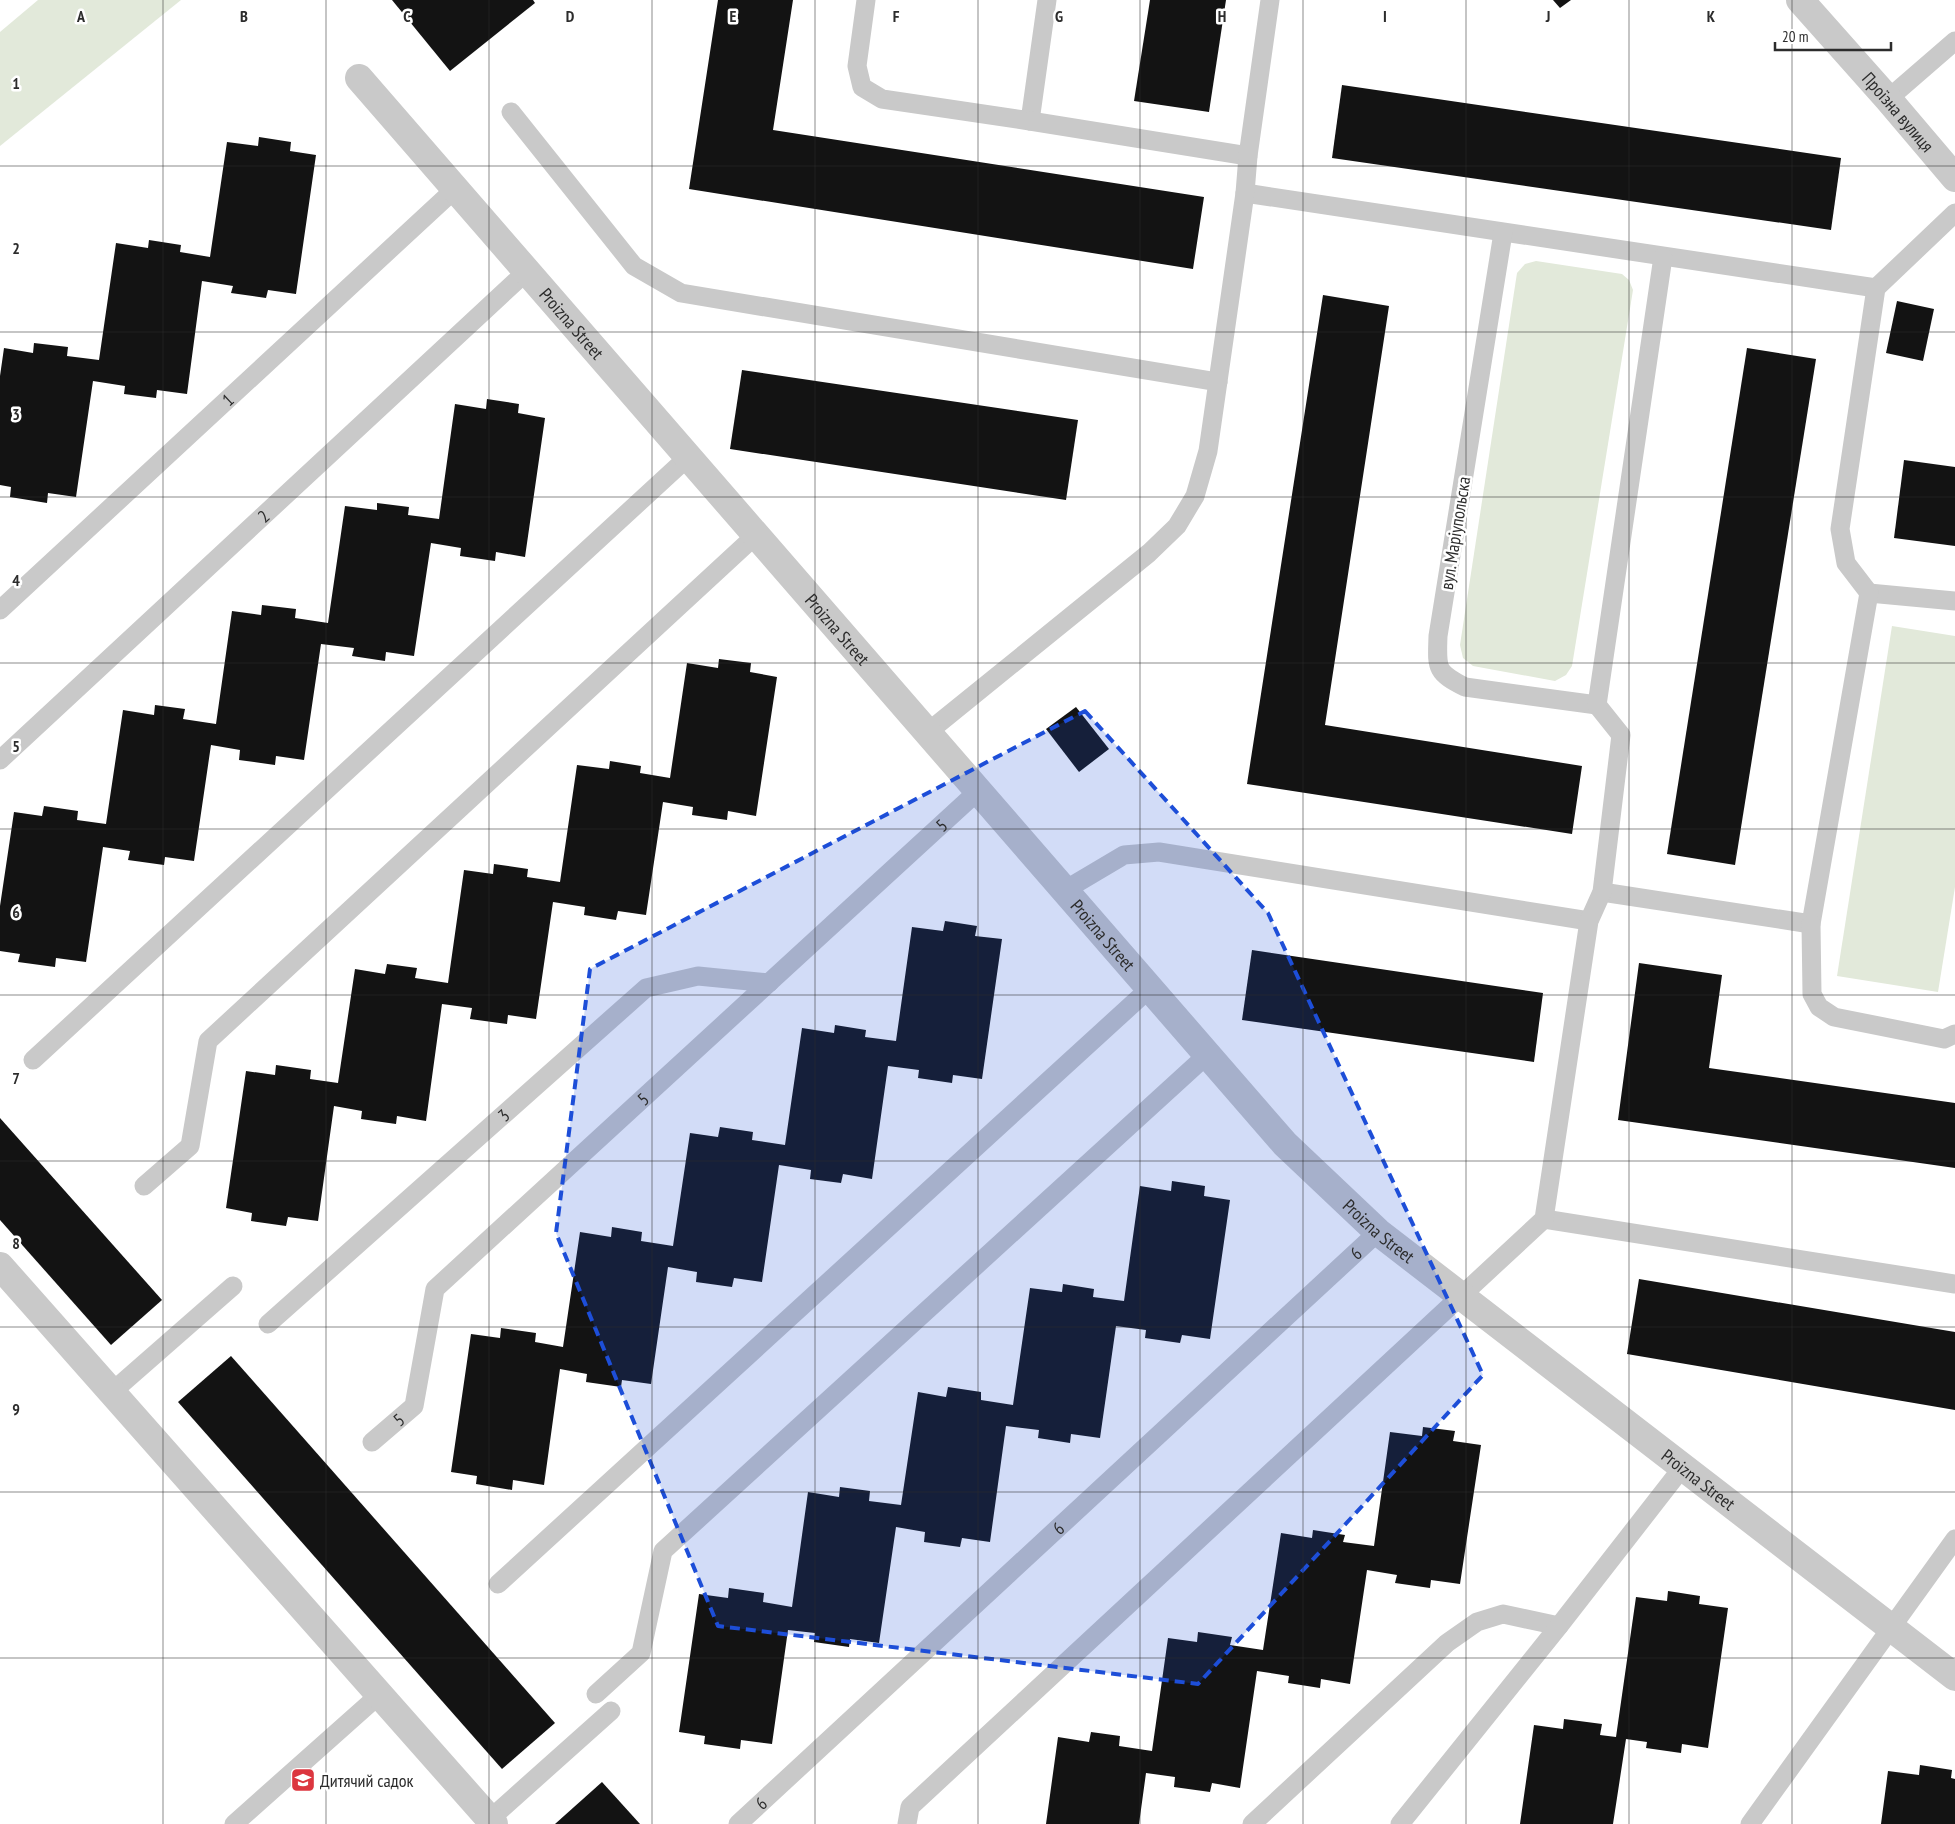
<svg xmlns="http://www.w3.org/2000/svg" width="1955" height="1824" viewBox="0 0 1955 1824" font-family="'PT Sans Narrow',sans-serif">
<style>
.green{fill:#e2e9da}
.building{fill:#131313}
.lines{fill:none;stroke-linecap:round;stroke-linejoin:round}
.lane{stroke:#c9c9c9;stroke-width:19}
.street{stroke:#c9c9c9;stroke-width:28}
.marked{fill:#1d4ed8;fill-opacity:0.2;stroke:#1d4ed8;stroke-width:4;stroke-dasharray:10 6;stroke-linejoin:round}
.grid{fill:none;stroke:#2c2c2c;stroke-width:1;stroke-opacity:0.55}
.labels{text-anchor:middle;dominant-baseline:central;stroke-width:5;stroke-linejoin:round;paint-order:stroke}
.street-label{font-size:18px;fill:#2c2c2c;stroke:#fff}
.poi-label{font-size:18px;fill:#2c2c2c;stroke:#fff;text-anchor:start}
.grid-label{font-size:16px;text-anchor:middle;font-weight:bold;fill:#2c2c2c;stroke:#fff;stroke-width:5;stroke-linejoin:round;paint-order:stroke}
</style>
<rect width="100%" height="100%" fill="#fff"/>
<!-- green -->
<g class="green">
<polygon points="38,0 181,0 0,146 0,32"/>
<polygon points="1536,261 1622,274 1629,280 1633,290 1572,666 1566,675 1555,681 1473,666 1463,658 1460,645 1517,273 1525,264"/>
<polygon points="1892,626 1955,636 1955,887 1938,992 1837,976"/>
</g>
<!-- building -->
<g class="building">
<polygon points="392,0 533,0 535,3 450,71"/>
<polygon points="718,0 793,0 773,130 1204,197 1193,269 689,189"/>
<polygon points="1150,0 1226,0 1209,112 1134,101"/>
<polygon points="1553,0 1571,0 1560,8"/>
<polygon points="1342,85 1841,158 1831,230 1332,158"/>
<polygon points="259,137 291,142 290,151 316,155 296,294 268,290 266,298 231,293 233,286 202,281 187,394 157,390 156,398 124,394 125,386 93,381 76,497 48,493 47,503 10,497 11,487 0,485 0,376 4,348 33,353 34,343 68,347 67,356 99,360 116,243 148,248 149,240 181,245 180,252 210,257 227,142 258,146"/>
<polygon points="1323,295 1389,306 1325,725 1582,766 1572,834 1247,784"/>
<polygon points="1897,301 1934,309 1923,361 1886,353"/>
<polygon points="1747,348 1816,359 1735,865 1667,854"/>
<polygon points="742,370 1078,420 1066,500 730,449"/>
<polygon points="487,399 519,404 518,413 545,418 525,557 496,552 495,561 460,556 461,548 431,543 414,656 386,652 385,661 352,656 354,648 321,644 304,760 276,756 275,765 239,760 240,750 211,745 194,861 165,857 164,865 128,860 130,851 103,847 86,962 56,958 55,967 18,962 20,954 0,951 0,906 14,812 42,816 44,806 78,811 77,820 106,824 123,710 154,715 155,705 185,709 183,719 216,724 232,611 261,615 262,605 296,609 295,618 328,623 345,506 377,510 377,503 409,507 408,515 439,519 455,404 486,409"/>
<polygon points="1904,460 1955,467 1955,546 1894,538"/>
<polygon points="719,659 751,663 750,672 777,677 756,816 728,811 727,820 692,815 693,807 663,802 646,915 618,911 616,920 584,915 585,907 553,902 536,1019 508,1015 507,1024 470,1019 472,1008 442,1004 426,1121 397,1116 396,1124 361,1119 362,1111 334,1106 318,1221 288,1217 286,1226 251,1221 252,1213 226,1208 246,1071 275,1075 276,1065 311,1070 310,1079 338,1083 355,969 385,974 387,964 417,968 415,978 448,983 464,870 493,874 494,864 528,869 527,877 560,882 577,765 609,769 610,761 641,766 640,773 670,778 687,663 718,668"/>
<polygon points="1076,707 1109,749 1079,772 1046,729"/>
<polygon points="945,921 977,926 975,936 1002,939 982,1079 953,1075 952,1083 918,1078 919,1070 888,1066 872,1179 843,1174 841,1183 810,1179 811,1170 779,1165 762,1282 734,1278 732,1287 696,1282 697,1272 668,1267 651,1384 622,1380 621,1387 586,1382 587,1374 560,1369 544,1485 513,1480 512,1490 476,1484 477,1476 451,1472 471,1334 500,1338 501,1328 536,1333 535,1342 563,1347 580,1232 611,1237 612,1227 642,1232 641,1241 673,1246 690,1133 718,1137 720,1127 753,1132 752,1140 785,1145 802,1028 834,1033 835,1025 866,1030 865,1037 896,1041 912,927 943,931"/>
<polygon points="1252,950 1543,993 1534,1062 1242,1020"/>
<polygon points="1639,963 1722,975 1709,1068 1955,1103 1955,1168 1618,1120"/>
<polygon points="0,1118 162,1300 111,1345 0,1220"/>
<polygon points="1172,1181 1205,1186 1204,1196 1230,1200 1210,1339 1182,1335 1180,1343 1145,1338 1146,1330 1116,1326 1100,1438 1071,1434 1070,1443 1038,1438 1039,1430 1006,1426 990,1542 962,1538 960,1547 924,1542 925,1532 896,1527 879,1643 850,1639 849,1647 814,1642 815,1633 788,1630 772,1744 741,1740 740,1749 704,1744 705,1736 679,1732 699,1594 728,1598 729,1588 764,1593 763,1602 792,1607 808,1492 839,1497 840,1487 870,1491 869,1501 901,1505 918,1392 946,1397 948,1387 981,1392 981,1400 1013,1405 1030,1288 1062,1292 1063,1284 1094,1289 1093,1297 1124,1301 1140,1186 1171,1191"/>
<polygon points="1639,1279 1955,1332 1955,1410 1627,1354"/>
<polygon points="231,1356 555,1723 502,1769 178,1402"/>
<polygon points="1423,1427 1455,1431 1453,1441 1481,1445 1460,1584 1431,1580 1430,1588 1395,1583 1397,1575 1367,1570 1350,1684 1321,1679 1320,1688 1288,1683 1289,1676 1257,1671 1240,1788 1212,1783 1210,1792 1174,1787 1175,1777 1146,1773 1139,1824 1046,1824 1058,1737 1089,1742 1091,1732 1120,1736 1119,1746 1152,1751 1168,1638 1197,1642 1198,1632 1232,1637 1230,1645 1263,1650 1281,1533 1312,1538 1313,1530 1345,1535 1343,1542 1374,1546 1390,1432 1422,1436"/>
<polygon points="1668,1591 1700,1596 1699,1604 1728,1608 1708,1748 1682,1744 1681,1753 1646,1748 1647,1742 1626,1739 1613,1824 1520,1824 1534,1725 1563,1729 1564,1719 1602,1724 1600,1735 1616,1737 1636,1597 1667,1601"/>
<polygon points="1920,1765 1952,1770 1951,1778 1955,1779 1955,1824 1881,1824 1888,1771 1919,1775"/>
<polygon points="602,1782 640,1824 555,1824"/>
</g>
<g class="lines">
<!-- lane -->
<g class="lane">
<polyline points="866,0 857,66 862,87 882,99 1030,121 1047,0"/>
<polyline points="1888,99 1955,41"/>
<polyline points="511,112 634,266 681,293 1218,382"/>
<polyline points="1030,121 1248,156"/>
<polyline points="1245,193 1876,288"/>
<path d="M1503,233L1438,636C1437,668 1435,672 1465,687L1597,705"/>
<polyline points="1869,593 1955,601"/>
<path id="s1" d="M0,610L455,189"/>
<polyline points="928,732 1149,553 1177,526 1195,496 1208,451 1245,193 1248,156 1270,0"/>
<path id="s2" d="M0,760L527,271"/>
<polyline points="1065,890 1124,855 1159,852 1589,921"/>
<polyline points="1602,892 1811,924 1869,593 1846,563 1840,529 1876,288 1955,213"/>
<polyline points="1811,924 1812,994 1819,1007 1834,1017 1944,1039 1955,1034"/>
<polyline points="33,1060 688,457"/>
<polyline points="144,1186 190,1146 208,1041 756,535"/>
<polyline points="1544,1219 1955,1284"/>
<path id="s3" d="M268,1324L646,988L698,976L769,983"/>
<polyline points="112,1392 233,1286"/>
<path id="s4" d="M372,1442L414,1406L435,1289L978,791"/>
<polyline points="498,1584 1150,988"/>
<polyline points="596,1694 641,1653 663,1551 1208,1054"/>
<polyline points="490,1819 611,1711"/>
<polyline points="234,1824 379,1695"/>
<path id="s5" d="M738,1824L1378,1232"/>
<polyline points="907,1824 910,1807 1544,1219 1589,921 1602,892 1621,735 1597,705 1663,257"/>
<polyline points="1252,1824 1447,1643 1477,1622 1503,1614 1559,1626"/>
<polyline points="1400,1824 1559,1626 1682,1468"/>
<polyline points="1750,1824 1955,1539"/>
</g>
<!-- street -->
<g class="street">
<path id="s6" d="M1800,0L1888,99L1955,178"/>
<path id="s7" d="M359,78L1285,1144L1378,1232L1955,1677"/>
<polyline points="0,1266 494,1824"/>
</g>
</g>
<!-- marked area -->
<path class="marked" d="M1085,711L1268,913L1483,1375L1198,1684L718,1626L556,1233L590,969Z"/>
<!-- grid -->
<path class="grid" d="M163,0V1824M326,0V1824M489,0V1824M652,0V1824M815,0V1824M978,0V1824M1140,0V1824M1303,0V1824M1466,0V1824M1629,0V1824M1792,0V1824M0,166H1955M0,332H1955M0,497H1955M0,663H1955M0,829H1955M0,995H1955M0,1161H1955M0,1327H1955M0,1492H1955M0,1658H1955"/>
<!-- icons -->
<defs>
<symbol id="school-square" viewBox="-11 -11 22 22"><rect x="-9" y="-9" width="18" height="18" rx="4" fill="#dc363f" stroke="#fff"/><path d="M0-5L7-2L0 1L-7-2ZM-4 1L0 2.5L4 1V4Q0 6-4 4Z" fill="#fff"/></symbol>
</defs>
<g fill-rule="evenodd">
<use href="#school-square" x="289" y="1766" width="28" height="28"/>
</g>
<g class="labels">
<!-- street labels -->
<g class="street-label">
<text stroke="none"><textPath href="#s6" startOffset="149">Проїзна вулиця</textPath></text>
<text stroke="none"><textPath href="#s7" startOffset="325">Proizna Street</textPath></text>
<text stroke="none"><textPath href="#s1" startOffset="310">1</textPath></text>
<text stroke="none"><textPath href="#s2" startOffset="359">2</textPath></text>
<text transform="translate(1455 533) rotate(-81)">вул. Маріупольска</text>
<text stroke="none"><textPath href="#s7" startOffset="730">Proizna Street</textPath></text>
<text stroke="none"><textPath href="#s4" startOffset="861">5</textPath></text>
<text stroke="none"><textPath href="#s7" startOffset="1135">Proizna Street</textPath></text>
<text stroke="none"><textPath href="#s4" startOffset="456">5</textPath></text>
<text stroke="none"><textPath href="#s3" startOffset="315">3</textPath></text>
<text stroke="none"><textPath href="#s7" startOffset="1540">Proizna Street</textPath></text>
<text stroke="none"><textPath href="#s5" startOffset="841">6</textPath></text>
<text stroke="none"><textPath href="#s4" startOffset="35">5</textPath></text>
<text stroke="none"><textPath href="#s7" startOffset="1945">Proizna Street</textPath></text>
<text stroke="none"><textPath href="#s5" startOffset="436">6</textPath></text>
<text stroke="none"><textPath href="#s5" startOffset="31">6</textPath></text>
</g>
<!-- poi labels -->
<g class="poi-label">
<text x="320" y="1780">Дитячий садок</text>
</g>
</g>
<g class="grid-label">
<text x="81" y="22">A</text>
<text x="244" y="22">B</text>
<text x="407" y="22">C</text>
<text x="570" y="22">D</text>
<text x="733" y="22">E</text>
<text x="896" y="22">F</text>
<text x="1059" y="22">G</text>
<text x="1222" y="22">H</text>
<text x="1385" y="22">I</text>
<text x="1548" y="22">J</text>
<text x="1711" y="22">K</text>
<text x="16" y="89">1</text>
<text x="16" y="254">2</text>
<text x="16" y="420">3</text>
<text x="16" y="586">4</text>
<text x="16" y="752">5</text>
<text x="16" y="918">6</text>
<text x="16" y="1084">7</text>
<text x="16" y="1249">8</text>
<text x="16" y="1415">9</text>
</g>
<!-- scale -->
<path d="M1775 42v8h116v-8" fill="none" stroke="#2c2c2c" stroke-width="2.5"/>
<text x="1782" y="42" font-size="15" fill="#2c2c2c" stroke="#ffffff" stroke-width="4" paint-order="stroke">20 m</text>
</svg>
